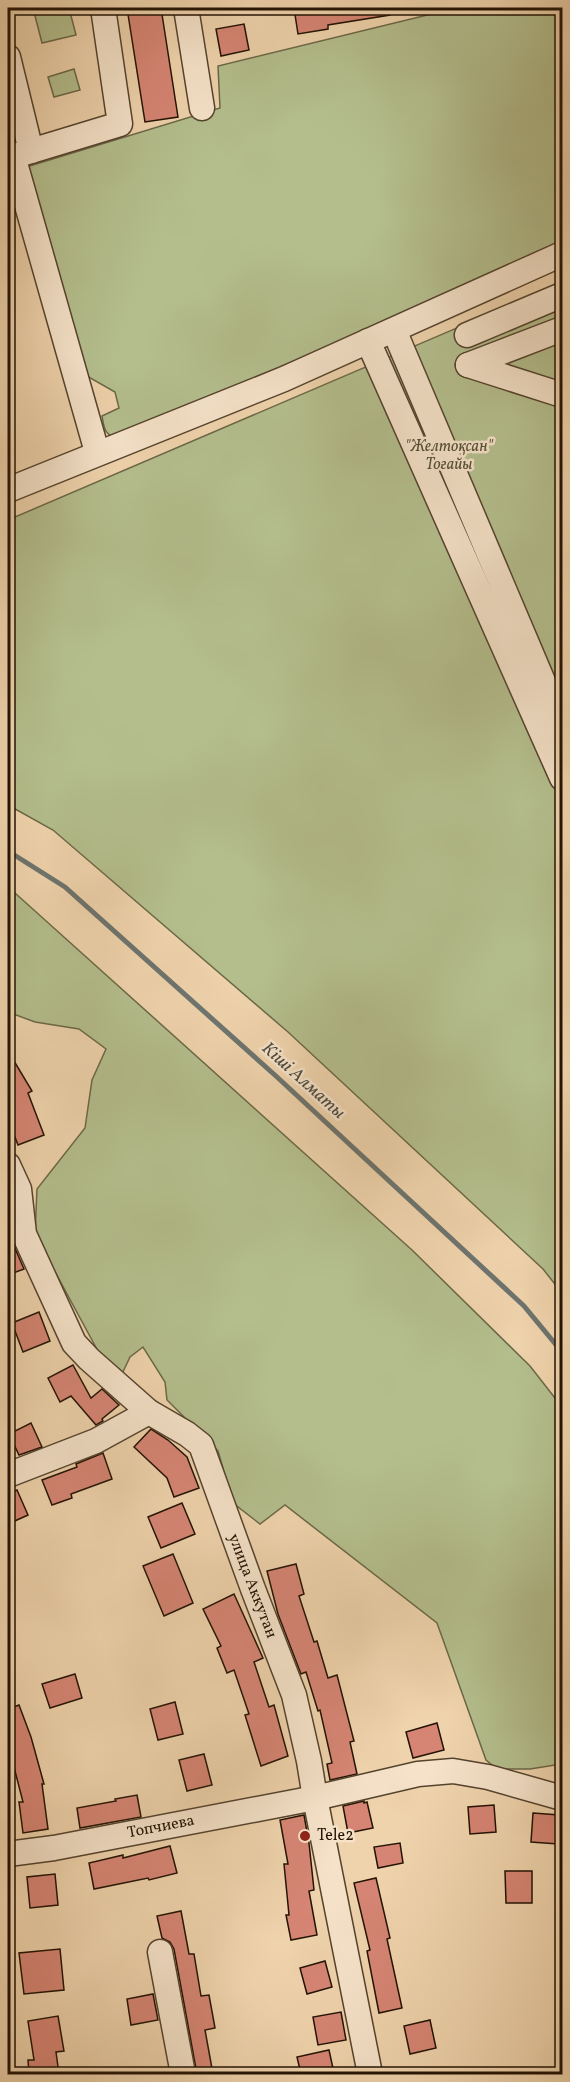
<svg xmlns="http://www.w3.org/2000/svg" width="570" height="2082" viewBox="0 0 570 2082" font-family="Vollkorn,serif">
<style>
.green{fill:#b4be8d;stroke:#6b6848;stroke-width:1.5}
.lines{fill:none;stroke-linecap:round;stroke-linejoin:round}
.stream{stroke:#6d746e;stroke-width:5}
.building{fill:#d68574;stroke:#221304;stroke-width:1.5}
.minor-casing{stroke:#55432e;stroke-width:27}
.minor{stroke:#f5e2c9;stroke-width:24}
.poi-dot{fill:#8f2418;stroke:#f5e2c9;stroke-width:2}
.labels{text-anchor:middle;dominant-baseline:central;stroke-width:5;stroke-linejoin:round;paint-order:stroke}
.park-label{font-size:16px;font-style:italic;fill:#554f34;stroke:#f5e2c9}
.street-label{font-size:16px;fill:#221304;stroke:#f5e2c9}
.poi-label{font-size:16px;fill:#221304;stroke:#f5e2c9;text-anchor:start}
.water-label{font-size:18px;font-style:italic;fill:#4e4c42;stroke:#f5e2c9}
</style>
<rect width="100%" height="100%" fill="#efd3ac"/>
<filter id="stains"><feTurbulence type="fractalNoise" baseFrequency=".00333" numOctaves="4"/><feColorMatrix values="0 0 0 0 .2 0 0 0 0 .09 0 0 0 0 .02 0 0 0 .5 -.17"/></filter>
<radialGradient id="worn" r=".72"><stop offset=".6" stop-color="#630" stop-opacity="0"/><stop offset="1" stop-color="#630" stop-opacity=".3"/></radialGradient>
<!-- green -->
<g class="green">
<polygon points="33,8 69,8 76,35 42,43"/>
<path d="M456,8H562V247L115,437C104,434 104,427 102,416L119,408L115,392L78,371L23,168L220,108L218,66Z"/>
<polygon points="74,69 80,90 54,97 48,77"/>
<polygon points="562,283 562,1293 543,1269 288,1032 53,830 8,805 8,520"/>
<polygon points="8,889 15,893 412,1250 530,1366 562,1407 562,1767 555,1765 530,1769 497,1769 486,1760 437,1623 285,1505 260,1524 233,1503 218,1451 167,1400 165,1382 143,1347 130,1357 122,1374 105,1364 35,1235 37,1189 85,1128 92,1080 106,1049 79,1029 35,1022 8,1012"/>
</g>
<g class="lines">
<!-- stream -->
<polyline class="stream" points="8,851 65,887 277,1077 524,1306 562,1352"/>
</g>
<!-- building -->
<g class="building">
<polygon points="127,8 161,8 178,117 145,122"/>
<polygon points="294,8 390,8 390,15 328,25 328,29 298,34"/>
<polygon points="244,24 249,50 221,56 216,29"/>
<polygon points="8,1051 32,1091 28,1093 44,1135 18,1145 8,1119"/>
<polygon points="14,1246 24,1269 8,1275 8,1249"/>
<polygon points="39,1312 50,1341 23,1352 12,1323"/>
<polygon points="73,1365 91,1398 102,1389 119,1405 102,1419 103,1421 96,1425 71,1396 60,1402 48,1378"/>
<polygon points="31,1423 42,1447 19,1455 9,1434"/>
<polygon points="151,1429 168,1440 187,1457 199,1488 174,1497 167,1478 134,1447"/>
<polygon points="103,1453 112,1479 71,1494 72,1498 52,1505 42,1480 77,1467 76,1464"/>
<polygon points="17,1490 28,1515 8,1524 8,1494"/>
<polygon points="182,1503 195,1534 161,1548 148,1517"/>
<polygon points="173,1554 193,1603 164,1616 143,1566"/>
<polygon points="296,1564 304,1594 299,1596 314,1642 317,1641 328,1678 337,1675 354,1741 350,1742 357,1774 330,1780 327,1764 332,1763 320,1710 318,1711 306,1672 301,1674 278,1614 267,1571"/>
<polygon points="234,1594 263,1658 254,1662 269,1707 274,1705 288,1756 261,1766 245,1715 249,1714 234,1670 227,1673 217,1648 221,1646 203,1609"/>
<polygon points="75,1674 82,1698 50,1708 42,1684"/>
<polygon points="175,1702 183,1734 158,1740 150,1709"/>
<polygon points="19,1705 31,1737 44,1784 42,1784 48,1829 23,1833 19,1802 23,1802 8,1744 8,1709"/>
<polygon points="437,1723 444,1750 413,1758 406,1732"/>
<polygon points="204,1754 212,1785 187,1791 179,1760"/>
<polygon points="137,1795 141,1817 80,1828 77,1808 116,1801 115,1799"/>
<polygon points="364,1801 364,1803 367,1802 373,1828 348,1833 343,1806"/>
<polygon points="494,1805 496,1832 470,1834 468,1807"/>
<polygon points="533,1813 559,1815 558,1844 531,1842"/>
<polygon points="304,1815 309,1843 314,1890 309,1891 317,1935 291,1940 286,1915 289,1915 284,1864 288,1864 280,1820"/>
<polygon points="400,1843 403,1863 378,1868 374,1847"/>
<polygon points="170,1846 177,1873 149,1880 148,1878 94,1889 89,1863 123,1855 123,1858"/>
<polygon points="505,1871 532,1871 532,1903 506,1903"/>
<polygon points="55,1874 58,1905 30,1908 27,1877"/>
<polygon points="376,1878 390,1938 387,1939 402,2008 379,2013 367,1951 370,1950 354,1883"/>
<polygon points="181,1911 189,1954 194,1954 201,1996 209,1995 215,2028 205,2030 213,2074 197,2074 174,1949 170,1942 162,1938 157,1916"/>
<polygon points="60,1949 64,1990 24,1994 19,1953"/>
<polygon points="325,1961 332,1987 307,1994 300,1968"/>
<polygon points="153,1994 158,2020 131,2025 127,1999"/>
<polygon points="341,2012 346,2040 318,2045 313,2017"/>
<polygon points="58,2016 64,2051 56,2052 59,2074 29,2074 28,2060 34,2060 28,2021"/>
<polygon points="430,2020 436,2048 410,2054 404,2026"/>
<polygon points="329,2050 334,2073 301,2074 297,2057"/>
</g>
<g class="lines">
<defs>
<g id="minor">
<polyline points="186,8 202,108"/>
<polyline points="8,57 31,151"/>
<polyline points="13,156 97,452"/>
<polyline points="8,158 120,124 103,8"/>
<polyline points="394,330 562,726"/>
<polyline points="467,335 562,295"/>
<polyline points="368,341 562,778"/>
<polyline points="468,365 562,329"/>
<polyline points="468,365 562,395"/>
<polyline points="8,490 284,379 562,254"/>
<polyline points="8,1165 19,1189 24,1234 74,1343 89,1359 149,1412 187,1434 201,1445 253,1589 294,1695 309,1761 315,1798 370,2074"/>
<polyline points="8,1475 96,1441 149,1412"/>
<polyline points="8,1854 54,1848 315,1798 418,1774 453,1771 488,1777 562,1798"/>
<polyline points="160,1952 183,2074"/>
</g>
</defs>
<!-- minor casing -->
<use href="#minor" class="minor-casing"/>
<!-- minor -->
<use href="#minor" class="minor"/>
</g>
<!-- markers -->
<circle class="poi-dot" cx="305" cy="1836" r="6"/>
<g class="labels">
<!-- park labels -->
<g class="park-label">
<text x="449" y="447">"Желтоқсан"<tspan x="449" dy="18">Тоғайы</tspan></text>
</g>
<!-- street labels -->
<g class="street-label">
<text transform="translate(252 1586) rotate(69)">улица Аккутан</text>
<text transform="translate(161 1827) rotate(-11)">Топчиева</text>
</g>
<!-- poi labels -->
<g class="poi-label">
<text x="317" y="1836">Tele2</text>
</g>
<!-- water labels -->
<g class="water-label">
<text transform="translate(303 1081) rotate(42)">Кіші Алматы</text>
</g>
</g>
<!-- margin -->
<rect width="570" height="2082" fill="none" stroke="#efd3ac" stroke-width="30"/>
<rect x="9" y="9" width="552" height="2064" fill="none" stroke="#221304" stroke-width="3"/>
<rect x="15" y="15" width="540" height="2052" fill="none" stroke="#221304" stroke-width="1.5"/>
<rect width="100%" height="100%" filter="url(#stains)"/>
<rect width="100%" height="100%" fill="url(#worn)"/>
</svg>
